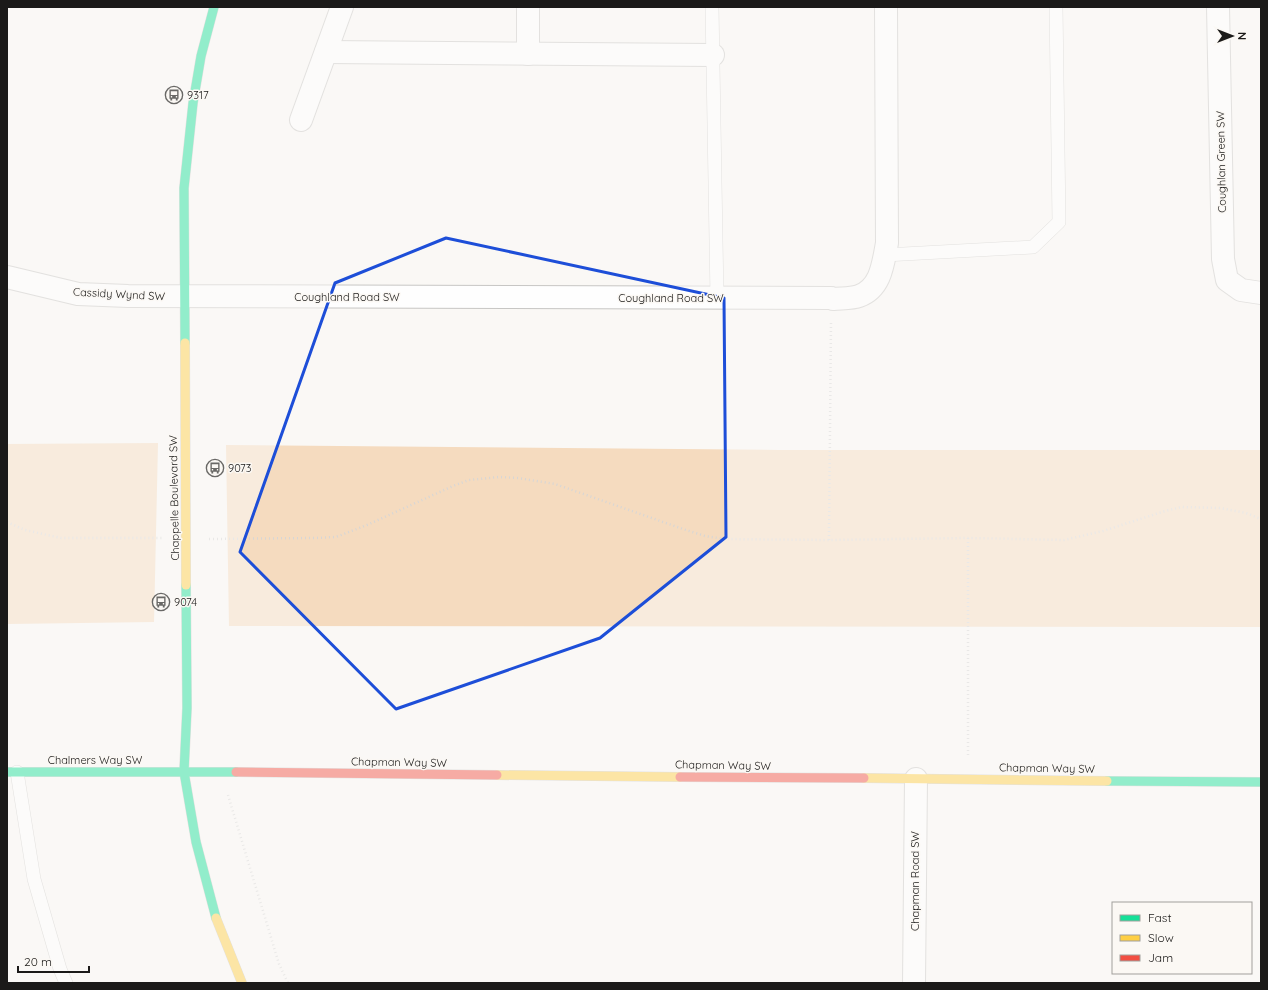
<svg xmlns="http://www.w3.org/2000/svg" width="1268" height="990" viewBox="0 0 1268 990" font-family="Quicksand,sans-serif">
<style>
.green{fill:#f5dbbf}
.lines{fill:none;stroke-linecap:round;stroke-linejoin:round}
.lane-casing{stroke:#c7c6c4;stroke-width:14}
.street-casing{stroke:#c7c6c4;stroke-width:24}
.fast-casing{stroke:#c7c6c4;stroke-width:10}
.slow-casing{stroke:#c7c6c4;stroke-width:10}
.jam-casing{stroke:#c7c6c4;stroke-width:10}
.path{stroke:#d6d6d6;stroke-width:2.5;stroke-dasharray:1 3;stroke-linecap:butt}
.lane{stroke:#fefefe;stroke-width:13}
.street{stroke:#fefefe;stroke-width:22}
.fast{stroke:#16e098;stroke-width:9}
.slow{stroke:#ffcf43;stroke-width:9}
.jam{stroke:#f24e42;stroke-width:9}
.marked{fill:none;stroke:#1d4ed8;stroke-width:3;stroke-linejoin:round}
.labels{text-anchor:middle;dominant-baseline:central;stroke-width:3;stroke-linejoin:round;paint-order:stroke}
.poi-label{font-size:11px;fill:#1b1a19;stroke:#fbf8f4;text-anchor:start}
.street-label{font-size:11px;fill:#1b1a19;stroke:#fbf8f4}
</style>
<rect width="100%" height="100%" fill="#faf8f5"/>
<!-- green -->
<g class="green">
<polygon points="158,443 154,622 7,624 7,444"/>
<polygon points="226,445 779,450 1261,450 1261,627 229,626"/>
</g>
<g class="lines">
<defs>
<g id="lane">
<polyline points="712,7 717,298"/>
<polyline points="885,255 1033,247 1059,222 1056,7"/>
<polyline points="17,772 34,879 60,969 66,983"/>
</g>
<g id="street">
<polyline points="1218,7 1223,259 1227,280 1241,290 1261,293"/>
<polyline points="326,52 713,55"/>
<polyline points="528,54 528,7"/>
<polyline points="301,120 342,7"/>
<path d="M7,277L78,294L128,296L831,298L833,299C841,298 851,299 859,296C881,288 883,264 887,243L886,7"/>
<polyline points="914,983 916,779"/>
</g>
<g id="fast">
<polyline points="185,343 184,188 193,103 201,56 214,7"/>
<polyline points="186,585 187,708 184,772 196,842 216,918"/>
<polyline points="7,772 236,772"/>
<polyline points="1107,781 1261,782"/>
</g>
<g id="slow">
<polyline points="185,343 186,585"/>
<polyline points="497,775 680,777"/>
<polyline points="864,778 1107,781"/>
<polyline points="216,918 242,983"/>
</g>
<g id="jam">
<polyline points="236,772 497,775"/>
<polyline points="680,777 864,778"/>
</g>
</defs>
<!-- lane casing -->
<use href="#lane" class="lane-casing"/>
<!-- street casing -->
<use href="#street" class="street-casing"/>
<!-- fast casing -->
<use href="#fast" class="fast-casing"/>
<!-- slow casing -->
<use href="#slow" class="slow-casing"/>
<!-- jam casing -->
<use href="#jam" class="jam-casing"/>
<!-- path -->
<g class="path">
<polyline points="7,522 25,530 61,538 164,538"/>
<polyline points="968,538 968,756"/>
<polyline points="209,539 315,538 336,537 367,525 453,486 469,480 499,477 518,478 555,484 683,529 705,536 724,539 829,540 968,538 1064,540 1103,531 1165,511 1182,507 1220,508 1246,513 1261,519"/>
<polyline points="829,540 831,322"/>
<polyline points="228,795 279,964 288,983"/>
</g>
<!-- lane -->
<use href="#lane" class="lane"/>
<!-- street -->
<use href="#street" class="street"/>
<!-- fast -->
<use href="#fast" class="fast"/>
<!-- slow -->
<use href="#slow" class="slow"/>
<!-- jam -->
<use href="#jam" class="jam"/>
</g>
<!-- marked area -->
<path d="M0 0H1268V990H0ZM446,238L724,298L726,537L600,638L396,709L240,552L335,283Z" fill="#faf8f5" fill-opacity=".55" fill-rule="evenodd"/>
<path class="marked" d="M446,238L724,298L726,537L600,638L396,709L240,552L335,283Z"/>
<!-- icons -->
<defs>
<symbol id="bus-ring" viewBox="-11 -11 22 22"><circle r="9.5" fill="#fbf8f4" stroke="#696866" stroke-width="1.5"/><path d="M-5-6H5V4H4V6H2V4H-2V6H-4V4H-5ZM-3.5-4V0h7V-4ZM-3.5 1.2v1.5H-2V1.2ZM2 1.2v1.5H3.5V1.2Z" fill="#696866"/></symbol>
</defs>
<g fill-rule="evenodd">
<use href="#bus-ring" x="164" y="85" width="20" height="20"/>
<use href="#bus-ring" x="205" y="458" width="20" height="20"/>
<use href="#bus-ring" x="151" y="592" width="20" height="20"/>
</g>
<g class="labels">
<!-- poi labels -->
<g class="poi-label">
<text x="187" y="95">9317</text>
<text x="228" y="468">9073</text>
<text x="174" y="602">9074</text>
</g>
<!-- street labels -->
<g class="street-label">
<text transform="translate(1221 162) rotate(-91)">Coughlan Green SW</text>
<text transform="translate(119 294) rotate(3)">Cassidy Wynd SW</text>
<text x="347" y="297">Coughland Road SW</text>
<text x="671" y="298">Coughland Road SW</text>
<text transform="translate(174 498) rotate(-91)">Chappelle Boulevard SW</text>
<text x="95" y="760">Chalmers Way SW</text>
<text transform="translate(399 762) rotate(1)">Chapman Way SW</text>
<text transform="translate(723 765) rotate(1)">Chapman Way SW</text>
<text transform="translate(1047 768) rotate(1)">Chapman Way SW</text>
<text transform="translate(915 881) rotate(-90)">Chapman Road SW</text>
</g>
</g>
<!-- border -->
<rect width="1268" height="990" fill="none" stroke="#1b1a19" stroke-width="16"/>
<!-- legend -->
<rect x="1112" y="902" width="140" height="72" fill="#fbf8f4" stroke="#a19f9c"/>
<rect x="1120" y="915" width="20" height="6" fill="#16e098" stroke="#a19f9c"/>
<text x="1148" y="922" font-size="12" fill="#1b1a19">Fast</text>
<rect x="1120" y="935" width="20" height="6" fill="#ffcf43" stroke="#a19f9c"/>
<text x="1148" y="942" font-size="12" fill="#1b1a19">Slow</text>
<rect x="1120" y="955" width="20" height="6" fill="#f24e42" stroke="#a19f9c"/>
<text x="1148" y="962" font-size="12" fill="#1b1a19">Jam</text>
<!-- north arrow -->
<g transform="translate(1232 36) rotate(90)" stroke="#fbf8f4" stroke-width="3" paint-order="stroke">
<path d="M0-3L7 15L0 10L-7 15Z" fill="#1b1a19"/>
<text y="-6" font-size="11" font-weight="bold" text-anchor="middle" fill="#1b1a19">N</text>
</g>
<!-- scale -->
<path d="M18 966v6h71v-6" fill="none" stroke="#1b1a19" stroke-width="2"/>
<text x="24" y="966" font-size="12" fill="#1b1a19" stroke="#fbf8f4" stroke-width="3" paint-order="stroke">20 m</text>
</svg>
